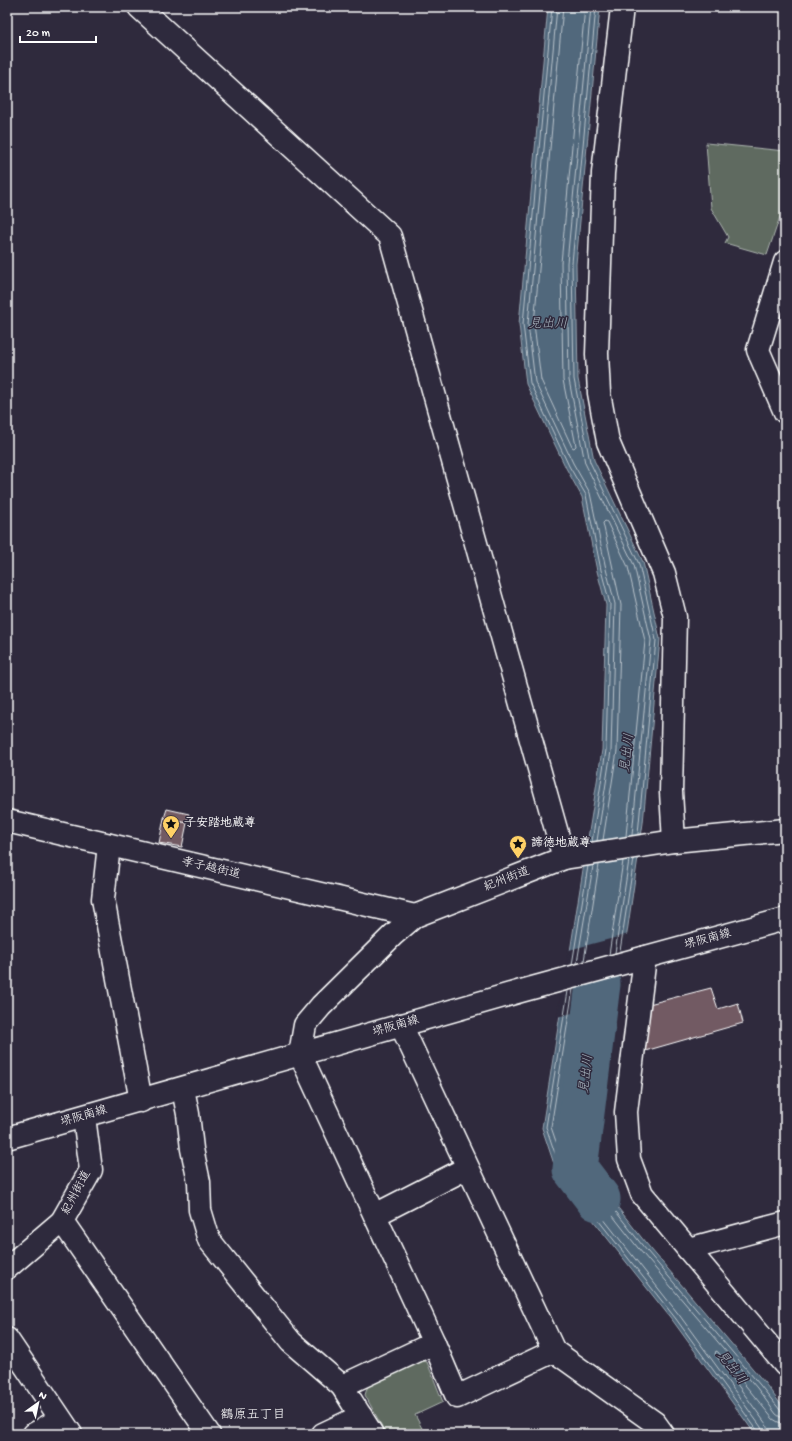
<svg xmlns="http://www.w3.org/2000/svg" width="792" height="1441" viewBox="0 0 792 1441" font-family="'Gochi Hand','Klee One',sans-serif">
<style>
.green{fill:#5e6b60;stroke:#aeb5b0}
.water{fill:#51687c;stroke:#97a4b0}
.pier{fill:#2f2a3d}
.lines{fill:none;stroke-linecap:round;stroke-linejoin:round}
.shore{stroke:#b9c3cb;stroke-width:1}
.river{stroke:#51687c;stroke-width:45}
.building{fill:#725a64;stroke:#fff}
.minor-casing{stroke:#fff;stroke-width:25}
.major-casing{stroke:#fff;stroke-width:25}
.minor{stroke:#2f2a3d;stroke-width:22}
.major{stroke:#2f2a3d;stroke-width:22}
.labels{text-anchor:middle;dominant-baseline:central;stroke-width:3;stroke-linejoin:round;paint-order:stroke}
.poi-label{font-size:12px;font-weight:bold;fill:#fff;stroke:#2f2a3d;text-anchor:start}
.street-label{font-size:12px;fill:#fff;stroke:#2f2a3d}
.water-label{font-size:13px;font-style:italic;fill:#a8b4be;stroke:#2f2a3d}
.neighbourhood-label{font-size:13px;fill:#fff;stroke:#2f2a3d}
</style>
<rect width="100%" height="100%" fill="#2f2a3d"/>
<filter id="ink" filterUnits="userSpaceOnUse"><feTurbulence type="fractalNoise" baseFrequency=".025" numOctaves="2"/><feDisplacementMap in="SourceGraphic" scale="8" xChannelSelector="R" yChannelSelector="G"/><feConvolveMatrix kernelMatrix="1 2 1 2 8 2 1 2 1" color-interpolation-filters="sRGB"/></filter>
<g filter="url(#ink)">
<!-- green -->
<g class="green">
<polygon points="706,143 785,151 785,202 767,255 725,243 728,237 711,208"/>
<polygon points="415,1359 427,1362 443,1402 415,1415 425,1434 386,1434 365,1395 368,1385"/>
</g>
<!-- water -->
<polygon class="water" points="548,7 600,7 576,264 578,379 594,460 643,562 660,639 643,823 614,1022 579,1057 569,1120 585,1166 645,1242 764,1382 785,1410 785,1434 755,1434 673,1321 558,1176 542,1128 602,750 606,605 597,571 582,497 566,468 526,384 519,324"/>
<!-- pier -->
<polygon class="pier" points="629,934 619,1001 557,1017 569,950"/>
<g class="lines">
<!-- shore -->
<g class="shore">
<polyline points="552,7 523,324 530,383 569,466 586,495 601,570 610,604 606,750 592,842"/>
<polyline points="557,7 528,324 535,382 573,463 590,493 606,569 615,604 611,751 597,841"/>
<polyline points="563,7 534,324 541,380 572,447 574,448 576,446 563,380 561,263 585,7"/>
<polyline points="591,7 567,263 569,380 585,463 634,565 651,640 632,835"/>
<polyline points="596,7 572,263 574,379 590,462 639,564 656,640 638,834"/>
<polyline points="603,840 617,751 621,605 603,523 605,521 607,522 628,567 645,641 626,836"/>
<polyline points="620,951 634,859"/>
<polyline points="615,953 629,860"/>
<polyline points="609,955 623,861"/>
<polyline points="584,961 599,865"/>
<polyline points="577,963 593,866"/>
<polyline points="572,965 588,866"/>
<polyline points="617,977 610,1020 575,1057 565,1121 581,1167 642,1245 760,1385 780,1410 785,1412"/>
<polyline points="611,979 606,1018 572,1051 570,1056 560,1121 577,1170 638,1248 757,1388 776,1414 780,1417 785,1417"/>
<polyline points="579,987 571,1039 573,1041 600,1015 605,981"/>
<polyline points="573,989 551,1127 566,1171 680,1316 761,1427 763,1434"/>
<polyline points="568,991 546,1127 562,1174 676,1319 757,1430 758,1434"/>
<polyline points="769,1434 766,1424 715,1354 716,1351 718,1352 773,1419 778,1422 785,1423"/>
</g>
<!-- river -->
<polyline class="river" points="598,984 575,1169 598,1199"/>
</g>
<!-- building -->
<g class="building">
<polygon points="167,809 189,814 187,823 164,818"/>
<polygon points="164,818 187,823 182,847 159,843"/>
<polygon points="711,988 718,1009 738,1003 743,1023 645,1051 649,1004"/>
</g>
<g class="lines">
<defs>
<g id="minor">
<polyline points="139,7 390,236 564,858"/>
<polyline points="622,7 603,173 597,354 599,393 608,442 664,573 675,617 671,792 674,841"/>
<polyline points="785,262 758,350 785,412"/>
<polyline points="7,821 415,916"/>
<polyline points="109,845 103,899 141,1101"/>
<polyline points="645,957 626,1112 629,1159 642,1194 785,1365"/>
<polyline points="401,1025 554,1351"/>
<polyline points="183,1089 188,1114 192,1149 199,1182 200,1210 209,1240 291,1342 342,1386 372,1434"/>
<polyline points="375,1215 467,1168"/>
<polyline points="62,1221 209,1434"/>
<polyline points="688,1249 785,1223"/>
<polyline points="7,1268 62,1221 91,1170 84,1117"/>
<polyline points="7,1339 71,1434"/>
<polyline points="342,1386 434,1343"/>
<polyline points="34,1434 60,1419"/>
<polyline points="323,1434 361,1416"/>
<polyline points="663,1434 655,1423 554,1351 457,1397 434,1343 300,1054 305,1025 321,1006 393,935 415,916 564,858 674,841 785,830"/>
</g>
<polyline id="major" points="7,1138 521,991 785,919"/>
</defs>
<!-- minor casing -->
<use href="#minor" class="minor-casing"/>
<!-- major casing -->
<use href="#major" class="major-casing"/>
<!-- minor -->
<use href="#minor" class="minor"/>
<!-- major -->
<use href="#major" class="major"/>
</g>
</g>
<!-- icons -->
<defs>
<symbol id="sight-pin" viewBox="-11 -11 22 30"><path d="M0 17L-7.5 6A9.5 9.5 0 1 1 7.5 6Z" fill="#ffd166" stroke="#2f2a3d"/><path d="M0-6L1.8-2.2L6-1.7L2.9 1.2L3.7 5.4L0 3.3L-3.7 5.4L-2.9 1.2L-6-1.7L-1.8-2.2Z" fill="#111"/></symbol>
</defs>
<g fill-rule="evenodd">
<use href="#sight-pin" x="161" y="814" width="20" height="27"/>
<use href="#sight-pin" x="508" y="834" width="20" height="27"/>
</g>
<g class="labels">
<!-- poi labels -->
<g class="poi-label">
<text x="184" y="824">子安踏地蔵尊</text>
<text x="531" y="844">諦徳地蔵尊</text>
</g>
<!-- street labels -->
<g class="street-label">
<text transform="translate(211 869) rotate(13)">孝子越街道</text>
<text transform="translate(507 880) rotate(-21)">紀州街道</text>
<text transform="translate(708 940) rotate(-15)">堺阪南線</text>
<text transform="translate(396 1027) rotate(-16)">堺阪南線</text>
<text transform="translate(84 1117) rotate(-16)">堺阪南線</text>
<text transform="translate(77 1193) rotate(-62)">紀州街道</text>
</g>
<!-- water labels -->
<g class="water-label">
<text x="548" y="324">見出川</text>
<text transform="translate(628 753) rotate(-83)">見出川</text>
<text transform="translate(587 1074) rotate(-83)">見出川</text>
<text transform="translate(731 1368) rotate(52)">見出川</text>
</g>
<!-- neighbourhood labels -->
<g class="neighbourhood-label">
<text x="253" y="1415">鶴原五丁目</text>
</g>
</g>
<!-- margin -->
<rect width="792" height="1441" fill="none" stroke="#2f2a3d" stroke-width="24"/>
<rect x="12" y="12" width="768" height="1417" fill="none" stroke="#fff" stroke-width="1.5" filter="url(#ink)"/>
<!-- north arrow -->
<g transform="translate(38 1403) rotate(33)" stroke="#2f2a3d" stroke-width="3" paint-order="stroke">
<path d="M0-3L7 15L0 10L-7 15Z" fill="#ffffff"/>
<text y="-6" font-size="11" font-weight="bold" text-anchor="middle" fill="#ffffff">N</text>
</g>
<!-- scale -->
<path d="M20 36v6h76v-6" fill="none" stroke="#ffffff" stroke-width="2"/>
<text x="26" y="36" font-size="12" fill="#ffffff" stroke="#2f2a3d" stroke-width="3" paint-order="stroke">20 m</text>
</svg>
